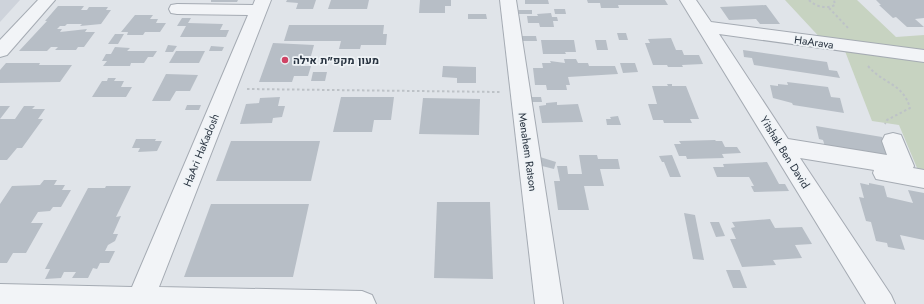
<svg xmlns="http://www.w3.org/2000/svg" width="924" height="304" viewBox="0 0 924 304" font-family="Jost,Heebo,sans-serif">
<style>
.built{fill:#ced3db}
.green{fill:#c7d3c1}
.building{fill:#b7bec6}
.lines{fill:none;stroke-linecap:round;stroke-linejoin:round}
.minor-casing{stroke:#a5abb3;stroke-width:2}
.path{stroke:#bdc2c7;stroke-width:2;stroke-dasharray:2.5 2.5;stroke-linecap:butt}
.minor{fill:#f2f4f7;fill-rule:evenodd}
.poi-dot{fill:#cf4364;stroke:#eff3f6;stroke-width:1.5}
.labels{text-anchor:middle;dominant-baseline:central;stroke-width:3.5;stroke-linejoin:round;paint-order:stroke}
.street-label{font-size:11px;fill:#283340;stroke:#eff3f6}
.poi-label{font-size:11px;font-weight:bold;fill:#283340;stroke:#eff3f6;text-anchor:start}
</style>
<rect width="100%" height="100%" fill="#e0e4e9"/>
<!-- built -->
<polygon class="built" points="0,0 20,0 0,22"/>
<!-- green -->
<polygon class="green" points="785,0 857,0 896,37 924,35 924,176 920,175 899,125 872,121 843,46 825,43"/>
<!-- building -->
<g class="building">
<polygon points="211,0 238,0 237,2 211,2"/>
<polygon points="287,0 316,0 313,9 296,9 298,3 286,2"/>
<polygon points="331,0 369,0 367,9 328,9"/>
<polygon points="420,0 451,0 451,6 445,6 445,13 419,13"/>
<polygon points="525,0 548,0 549,4 525,4"/>
<polygon points="587,0 665,0 668,5 618,5 619,8 601,8 600,3 588,3"/>
<polygon points="876,0 924,0 924,18 915,19 924,27 907,27 896,17 893,18 879,5 881,5"/>
<polygon points="766,5 780,24 760,24 756,19 729,20 720,7"/>
<polygon points="58,6 84,6 81,10 87,10 89,7 108,7 106,10 111,10 101,24 80,26 82,24 67,24 65,26 60,26 57,29 62,29 60,32 87,29 85,32 95,32 84,47 78,47 76,50 55,50 58,47 51,47 47,51 19,51 47,21 45,21"/>
<polygon points="554,9 565,9 566,14 555,14"/>
<polygon points="518,10 532,10 532,14 519,14"/>
<polygon points="551,13 552,17 557,17 558,21 553,21 554,27 540,27 539,23 528,23 527,16 538,16 537,14"/>
<polygon points="468,14 486,14 487,19 468,19"/>
<polygon points="135,15 153,15 150,19 158,19 156,23 166,23 160,32 145,32 143,35 127,35 128,32 121,32"/>
<polygon points="182,18 191,18 188,23 223,24 220,30 229,30 226,37 180,37 186,26 177,26"/>
<polygon points="289,25 384,25 383,34 387,34 386,45 361,45 360,49 339,49 341,41 284,41"/>
<polygon points="617,33 626,33 628,40 619,40"/>
<polygon points="115,34 124,34 118,44 108,44"/>
<polygon points="522,36 536,36 537,41 522,41"/>
<polygon points="671,38 676,50 682,50 684,55 699,55 703,64 682,65 683,67 668,67 667,65 653,65 645,43 650,43 648,39"/>
<polygon points="541,40 574,40 576,52 565,52 566,54 543,54"/>
<polygon points="595,40 606,40 608,50 597,50"/>
<polygon points="273,43 314,45 311,56 304,56 301,66 311,66 308,76 294,76 292,82 259,82"/>
<polygon points="168,45 177,46 173,52 165,52"/>
<polygon points="211,46 224,47 222,51 209,51"/>
<polygon points="115,47 130,48 127,51 157,51 153,57 148,57 144,63 131,63 130,66 103,66 107,61 102,61 106,54 111,54"/>
<polygon points="743,50 827,62 829,70 837,71 840,78 754,65 752,58 744,57"/>
<polygon points="176,51 205,51 199,63 169,63"/>
<polygon points="564,59 576,59 578,63 588,63 589,66 615,66 618,74 568,77 570,85 566,85 567,90 547,90 546,85 535,85 533,68 543,68 542,63 551,63 550,61 565,63"/>
<polygon points="6,63 40,63 39,65 72,65 60,82 0,83 0,70"/>
<polygon points="620,63 635,63 638,72 623,73"/>
<polygon points="443,66 476,67 476,83 457,83 457,78 442,77"/>
<polygon points="313,72 327,72 325,81 311,81"/>
<polygon points="166,74 198,75 190,91 176,91 170,101 152,101"/>
<polygon points="108,78 116,78 114,81 124,81 121,87 132,87 126,97 92,97 102,81 107,81"/>
<polygon points="787,82 828,87 831,97 840,98 844,113 793,105 792,103 773,98 770,85 778,86 778,84 788,85"/>
<polygon points="667,84 672,84 672,86 686,86 699,119 690,119 692,123 664,123 663,120 653,120 648,104 657,104 652,86 668,86"/>
<polygon points="280,97 278,106 285,106 282,117 273,118 272,123 240,124 246,104 259,103 260,98"/>
<polygon points="341,97 394,97 391,120 374,120 372,132 333,132"/>
<polygon points="527,97 541,97 542,102 528,102"/>
<polygon points="423,98 480,99 479,135 419,134"/>
<polygon points="557,102 557,105 578,104 583,122 542,123 539,106 546,105 546,103"/>
<polygon points="187,105 201,105 199,110 185,110"/>
<polygon points="0,106 10,106 0,119"/>
<polygon points="24,106 35,106 32,109 45,109 38,119 43,119 22,148 17,148 7,160 0,160 0,119 15,119"/>
<polygon points="618,116 621,125 607,125 606,119 611,119 610,117"/>
<polygon points="816,126 882,137 891,161 862,156 861,151 844,148 846,154 826,150 823,140 819,139"/>
<polygon points="136,139 156,139 155,141 162,141 157,151 138,152 140,148 132,148"/>
<polygon points="715,140 716,141 722,141 725,147 737,147 741,153 722,154 724,158 687,159 686,156 679,156 674,144 681,144 679,141"/>
<polygon points="231,141 320,141 311,181 216,181"/>
<polygon points="579,155 597,155 598,159 618,159 620,169 600,169 604,186 584,186 589,210 558,210 554,181 560,181 557,166 567,166 568,174 582,174"/>
<polygon points="672,155 681,177 670,177 664,162 662,162 659,156"/>
<polygon points="540,157 556,162 554,169 538,165"/>
<polygon points="767,162 779,184 785,184 789,191 754,192 751,186 754,186 749,177 717,177 713,167 724,167 723,164"/>
<polygon points="44,180 57,180 54,185 65,185 62,190 71,190 61,207 53,207 50,211 38,212 31,223 43,223 26,253 13,253 7,263 0,263 0,204 12,186 40,185"/>
<polygon points="860,183 869,185 869,183 884,186 887,197 913,203 908,190 924,193 924,240 900,235 905,250 888,247 887,243 876,241 871,222 866,221 859,197 864,198"/>
<polygon points="106,186 131,186 116,217 121,216 113,234 118,234 115,241 108,245 105,251 115,251 109,263 100,263 97,269 93,268 88,278 72,278 76,272 64,272 61,278 45,279 50,269 45,269 88,188 105,188"/>
<polygon points="437,202 490,202 493,279 434,278"/>
<polygon points="211,204 309,204 293,277 184,277"/>
<polygon points="684,213 695,215 704,260 693,259"/>
<polygon points="770,219 775,228 802,227 812,244 795,245 802,258 773,260 776,265 742,267 730,239 736,239 731,228 735,227 732,222"/>
<polygon points="710,222 719,222 725,236 716,237"/>
<polygon points="726,270 740,270 747,288 733,288"/>
</g>
<g class="lines">
<defs>
<g id="minor">
<polygon points="38,0 55,0 7,55 0,57 0,40"/>
<polygon points="255,0 271,0 159,287 362,291 372,295 376,304 0,304 0,284 132,287 248,15 177,14 171,13 169,9 171,5 177,4 253,5"/>
<polygon points="500,0 516,0 563,304 535,304"/>
<polygon points="680,0 696,0 711,22 924,50 924,62 719,34 788,139 887,155 882,141 885,135 893,133 901,135 914,166 913,168 924,170 924,188 876,179 873,173 874,170 800,158 891,295 895,304 866,304"/>
</g>
</defs>
<!-- minor casing -->
<use href="#minor" class="minor-casing"/>
<!-- path -->
<g class="path">
<path d="M809,0C816,7 826,9 835,5L834,0"/>
<polyline points="829,8 849,29"/>
<path d="M868,66C883,84 903,83 910,108L887,120L885,124"/>
<polyline points="247,89 500,92"/>
</g>
<!-- minor -->
<use href="#minor" class="minor"/>
</g>
<!-- markers -->
<circle class="poi-dot" cx="285" cy="60" r="4"/>
<g class="labels">
<!-- street labels -->
<g class="street-label">
<text transform="translate(814 42) rotate(8)">HaArava</text>
<text transform="translate(201 150) rotate(-68)">HaAri HaKadosh</text>
<text transform="translate(528 152) rotate(82)">Menahem Ratson</text>
<text transform="translate(785 152) rotate(58)">Yitshak Ben David</text>
</g>
<!-- poi labels -->
<g class="poi-label">
<text x="293" y="60">מעון מקפ"ת אילה</text>
</g>
</g>
</svg>
